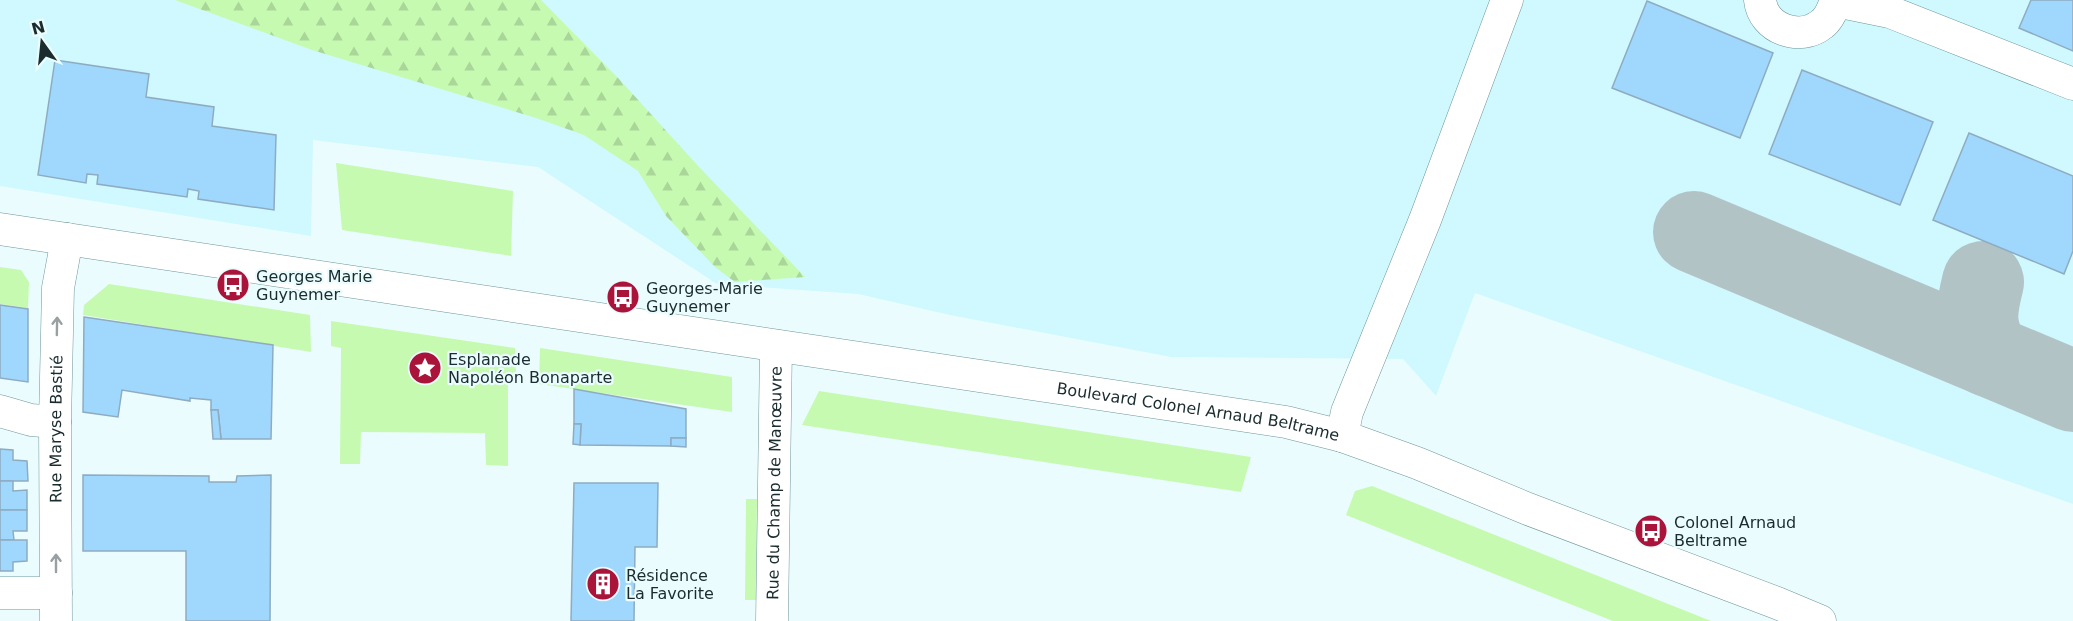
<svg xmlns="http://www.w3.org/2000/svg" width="2073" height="621" viewBox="0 0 2073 621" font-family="'DejaVu Sans',sans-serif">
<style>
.built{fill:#cff9fe}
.grass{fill:#c6fab1}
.forest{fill:url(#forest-firs)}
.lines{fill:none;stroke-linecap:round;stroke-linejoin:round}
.taxiway{stroke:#b2c3c5;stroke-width:82}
.building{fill:#a0d7fd;stroke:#8eacc1;stroke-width:1.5}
.minor-casing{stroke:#6e969b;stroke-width:33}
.minor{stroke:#fff;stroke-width:32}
.oneway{stroke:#98a0a1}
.labels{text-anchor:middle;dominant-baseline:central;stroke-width:4.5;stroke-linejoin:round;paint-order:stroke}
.poi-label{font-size:16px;fill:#1b2c2e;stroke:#ebfcfe;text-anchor:start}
.street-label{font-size:16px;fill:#1b2c2e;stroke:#ebfcfe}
</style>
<defs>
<pattern id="forest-firs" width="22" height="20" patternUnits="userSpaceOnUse" patternTransform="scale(1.5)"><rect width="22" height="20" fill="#c6fab1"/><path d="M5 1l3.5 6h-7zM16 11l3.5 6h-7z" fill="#aad699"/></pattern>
</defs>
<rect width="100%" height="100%" fill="#ebfcfe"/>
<!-- built -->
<polygon class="built" points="0,0 2073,0 2073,504 1475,293 1436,396 1403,359 1171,357 950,315 858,294 717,284 538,167 313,140 311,236 0,186"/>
<!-- grass -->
<g class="grass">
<polygon points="336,163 513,191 511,256 342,230"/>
<polygon points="0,267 21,270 29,282 28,308 0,304"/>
<polygon points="109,284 310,315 311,352 83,315 84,305"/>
<polygon points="331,321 515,348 516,373 508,373 508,466 486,465 485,433 361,432 360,464 340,464 341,348 331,346"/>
<polygon points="540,348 732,377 732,412 539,384"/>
<polygon points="819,391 1251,457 1241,492 802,425"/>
<polygon points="1372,486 1711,621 1613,621 1346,515 1355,491"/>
<polygon points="746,499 757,499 756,600 745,600"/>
</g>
<!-- forest -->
<polygon class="forest" points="175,0 541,0 620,80 700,168 805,277 735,282 715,267 666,216 638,171 584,135 536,118 312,50"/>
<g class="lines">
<!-- taxiway -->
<g class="taxiway">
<polyline points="1694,232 2073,391"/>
<path d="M1983,282C1975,314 1974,327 1989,356"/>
</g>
</g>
<!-- building -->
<g class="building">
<polygon points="2031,0 2073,0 2073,51 2019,28"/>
<polygon points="1647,1 1773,53 1740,138 1612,88"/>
<polygon points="55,60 149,74 146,97 214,107 212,126 276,135 274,210 198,199 199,191 188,189 187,197 97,184 98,175 87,174 86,183 38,175"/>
<polygon points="1802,70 1933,122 1900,205 1769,154"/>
<polygon points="1969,133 2073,176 2073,251 2064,274 1933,220"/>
<polygon points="0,305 28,309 28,382 0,378"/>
<polygon points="84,317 273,345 271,439 221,439 218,410 211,410 211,400 190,398 190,401 122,390 118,417 83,412"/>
<polygon points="574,389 686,409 686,438 671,438 671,446 580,445 581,424 574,424"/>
<polygon points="211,410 218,410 221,439 213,439"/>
<polygon points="574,424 581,424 580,445 573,444"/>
<polygon points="671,438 686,438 686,447 671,446"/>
<polygon points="0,449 13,450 13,460 27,461 28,481 0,481"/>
<polygon points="83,475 209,476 209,482 236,482 237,476 271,475 270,621 186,621 186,551 83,551"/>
<polygon points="0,481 13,481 13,491 27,490 27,510 0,510"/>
<polygon points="574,483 658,483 657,547 635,547 634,621 571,621"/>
<polygon points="0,510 27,510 27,531 13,531 14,540 0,540"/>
<polygon points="0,540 27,540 27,561 13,562 13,571 0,571"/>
</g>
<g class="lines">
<defs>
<g id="minor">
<path d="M1760,0C1763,29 1800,42 1822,24C1829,19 1833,9 1836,0"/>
<polyline points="1836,1 1890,12 2073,84"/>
<path id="s1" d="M0,229L1286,422L1342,436L1417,463L1528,509L1777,603L1820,621"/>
<polyline points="0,411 31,420 55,422"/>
<polyline points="1342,436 1347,412 1425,220 1507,0"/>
<polyline points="0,593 56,593"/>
<path id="s2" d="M56,621L55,422L58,288L67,239"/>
<path id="s3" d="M772,621L776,346"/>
</g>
</defs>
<!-- minor casing -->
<use href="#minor" class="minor-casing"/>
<!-- minor -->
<use href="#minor" class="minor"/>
</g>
<!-- one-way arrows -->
<defs><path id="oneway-shaft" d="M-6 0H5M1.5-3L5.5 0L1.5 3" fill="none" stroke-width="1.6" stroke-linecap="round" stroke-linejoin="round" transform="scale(1.5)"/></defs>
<g class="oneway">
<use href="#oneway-shaft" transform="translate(57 326) rotate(-89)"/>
<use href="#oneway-shaft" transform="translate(56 563) rotate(-90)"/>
</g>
<!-- icons -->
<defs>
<symbol id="bus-disc" viewBox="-11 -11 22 22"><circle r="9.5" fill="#aa143a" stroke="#ebfcfe"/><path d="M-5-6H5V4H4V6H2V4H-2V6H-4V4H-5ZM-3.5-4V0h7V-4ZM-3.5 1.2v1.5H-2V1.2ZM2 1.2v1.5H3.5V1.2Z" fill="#fff"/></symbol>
<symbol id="sight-disc" viewBox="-11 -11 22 22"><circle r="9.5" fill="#aa143a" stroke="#ebfcfe"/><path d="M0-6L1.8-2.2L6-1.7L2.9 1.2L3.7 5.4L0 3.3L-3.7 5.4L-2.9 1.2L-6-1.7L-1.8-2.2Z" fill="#fff"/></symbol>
<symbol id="building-disc" viewBox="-11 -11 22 22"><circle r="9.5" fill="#aa143a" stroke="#ebfcfe"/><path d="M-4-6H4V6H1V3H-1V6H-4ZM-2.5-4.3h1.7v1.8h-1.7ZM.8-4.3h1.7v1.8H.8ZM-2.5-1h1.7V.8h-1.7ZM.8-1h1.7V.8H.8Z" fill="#fff"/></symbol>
</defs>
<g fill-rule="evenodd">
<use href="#bus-disc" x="214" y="266" width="38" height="38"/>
<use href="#bus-disc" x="604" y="278" width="38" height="38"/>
<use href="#sight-disc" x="406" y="349" width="38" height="38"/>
<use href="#bus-disc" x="1632" y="512" width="38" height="38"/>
<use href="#building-disc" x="584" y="565" width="38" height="38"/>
</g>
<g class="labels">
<!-- poi labels -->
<g class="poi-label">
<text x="256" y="276">Georges Marie<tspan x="256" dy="18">Guynemer</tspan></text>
<text x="646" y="288">Georges-Marie<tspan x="646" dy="18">Guynemer</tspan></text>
<text x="448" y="359">Esplanade<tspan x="448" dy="18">Napoléon Bonaparte</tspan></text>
<text x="1674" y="522">Colonel Arnaud<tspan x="1674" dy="18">Beltrame</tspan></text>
<text x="626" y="575">Résidence<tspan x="626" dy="18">La Favorite</tspan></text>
</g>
<!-- street labels -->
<g class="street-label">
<text stroke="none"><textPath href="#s1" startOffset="1212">Boulevard Colonel Arnaud Beltrame</textPath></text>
<text stroke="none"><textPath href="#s2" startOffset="192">Rue Maryse Bastié</textPath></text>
<text stroke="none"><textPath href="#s3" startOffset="138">Rue du Champ de Manœuvre</textPath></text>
</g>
</g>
<!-- north arrow -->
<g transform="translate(42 42) rotate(345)" stroke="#ebfcfe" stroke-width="4.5" paint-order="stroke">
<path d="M0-4.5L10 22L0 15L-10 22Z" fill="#1b2c2e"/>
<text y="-9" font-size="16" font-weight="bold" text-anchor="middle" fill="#1b2c2e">N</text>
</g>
</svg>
